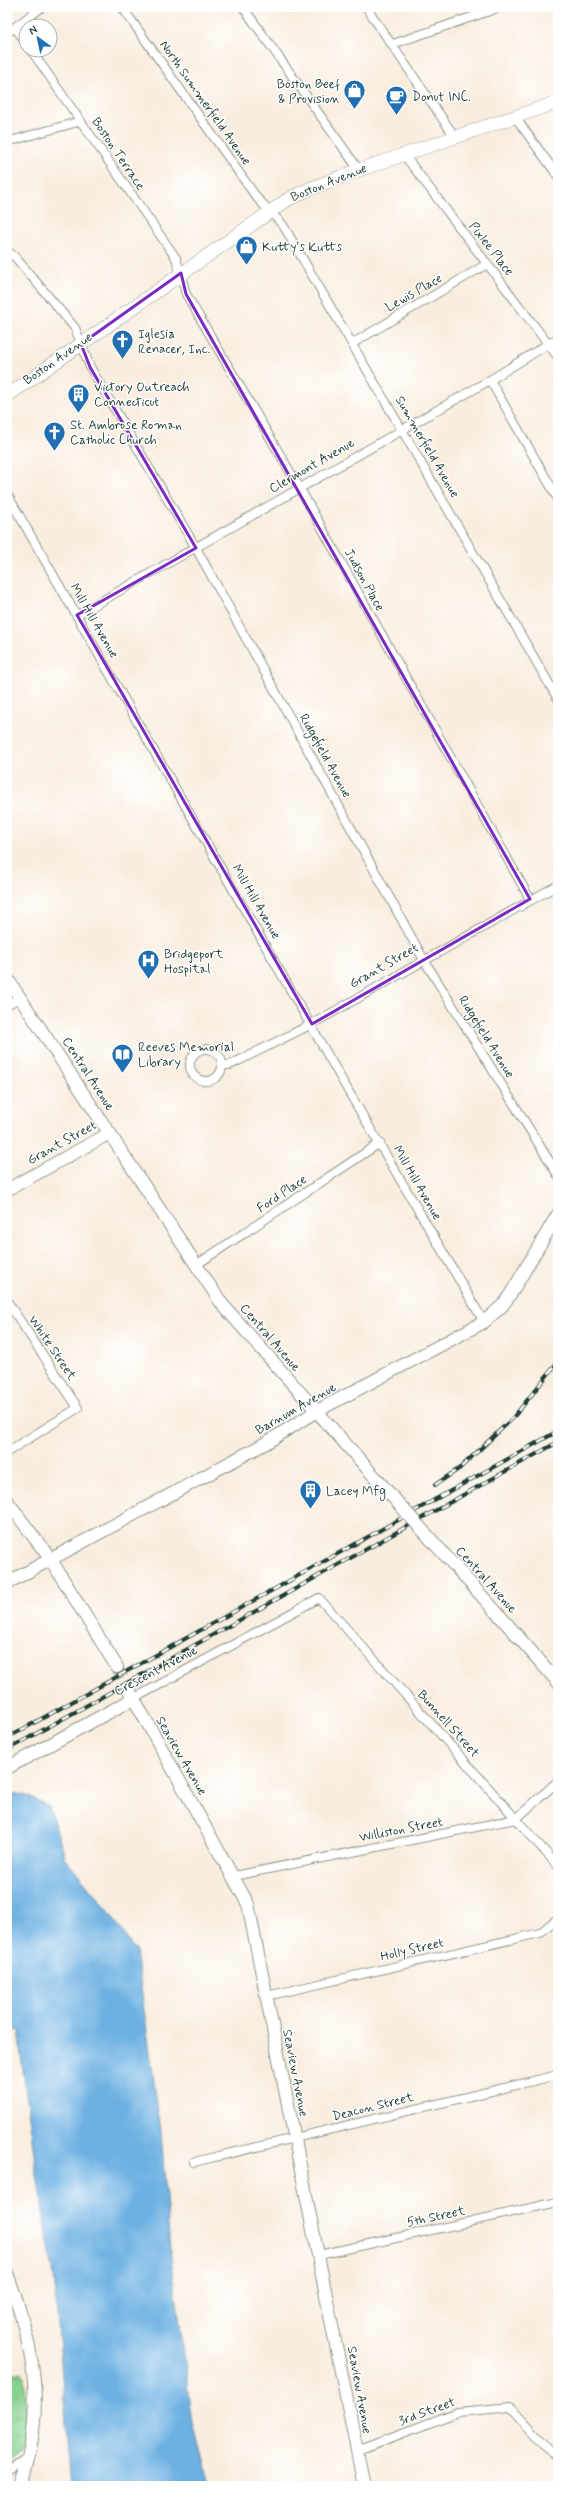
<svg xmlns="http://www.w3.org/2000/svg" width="565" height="2493" viewBox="0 0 565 2493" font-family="Mynerve,sans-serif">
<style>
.grass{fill:url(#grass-tufts);stroke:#528862}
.water{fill:#6db1e2;stroke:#46778b}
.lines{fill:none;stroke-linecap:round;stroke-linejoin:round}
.stream{stroke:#6db1e2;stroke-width:2.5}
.secondary-tunnel{stroke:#cdcabc;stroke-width:12;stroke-dasharray:12 6;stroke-linecap:butt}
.street-casing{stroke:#8c9589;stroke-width:10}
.secondary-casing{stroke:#8c9589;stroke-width:14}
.primary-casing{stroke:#8c9589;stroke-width:14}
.street{stroke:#fff;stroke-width:8}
.secondary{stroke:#fff;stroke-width:12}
.primary{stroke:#fff;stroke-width:13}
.rail-casing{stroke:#1f3d34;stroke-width:4}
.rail{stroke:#fff;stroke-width:2.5;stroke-dasharray:8;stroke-linecap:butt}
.secondary-bridge-casing{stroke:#8c9589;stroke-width:14;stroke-linecap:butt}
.secondary-bridge{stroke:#fff;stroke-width:12}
.marked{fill:none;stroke:#7b2cbf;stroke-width:3;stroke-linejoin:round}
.labels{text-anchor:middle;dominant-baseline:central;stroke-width:3;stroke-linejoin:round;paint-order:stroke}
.poi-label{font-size:13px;fill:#1f3d34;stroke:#fff;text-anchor:start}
.street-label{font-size:13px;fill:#1f3d34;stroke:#fff}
</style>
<defs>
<pattern id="grass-tufts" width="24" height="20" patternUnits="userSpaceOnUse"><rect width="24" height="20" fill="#86d28f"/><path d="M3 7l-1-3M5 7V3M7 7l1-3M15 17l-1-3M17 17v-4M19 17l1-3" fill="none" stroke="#6dac76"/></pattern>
</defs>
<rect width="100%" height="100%" fill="#fff"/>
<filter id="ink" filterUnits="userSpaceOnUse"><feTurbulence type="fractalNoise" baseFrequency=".025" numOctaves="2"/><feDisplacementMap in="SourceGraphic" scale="8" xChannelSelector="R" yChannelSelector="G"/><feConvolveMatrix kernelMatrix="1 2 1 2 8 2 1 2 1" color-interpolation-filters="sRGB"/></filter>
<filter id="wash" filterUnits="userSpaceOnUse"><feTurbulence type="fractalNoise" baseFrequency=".012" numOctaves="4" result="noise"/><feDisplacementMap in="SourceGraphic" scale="16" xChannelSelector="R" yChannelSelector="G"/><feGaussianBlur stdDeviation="0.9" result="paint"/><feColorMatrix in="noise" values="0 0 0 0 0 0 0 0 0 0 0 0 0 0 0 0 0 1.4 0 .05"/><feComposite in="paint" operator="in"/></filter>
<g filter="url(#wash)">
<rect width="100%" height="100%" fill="#f9edde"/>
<!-- grass -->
<polygon class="grass" points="22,2372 25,2377 27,2446 7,2461 7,2375"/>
<!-- water -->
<polygon class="water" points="7,1792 27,1796 49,1807 66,1859 106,1908 136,1952 161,2131 170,2249 193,2422 209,2486 71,2486 54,2276 37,2176 20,2048 20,2030 7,2031"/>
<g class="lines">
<!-- stream -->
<polyline class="stream" points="7,1688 7,1705"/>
</g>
</g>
<g filter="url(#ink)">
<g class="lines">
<!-- secondary-tunnel -->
<polyline class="secondary-tunnel" points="117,1667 129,1690"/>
<defs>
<g id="street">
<polyline points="122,7 257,198 283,225 558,699"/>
<polyline points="243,7 359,170"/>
<polyline points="366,7 455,137"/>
<polyline points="15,27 26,43"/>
<polyline points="7,33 42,7"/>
<polyline points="393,44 501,7"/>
<polyline points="31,50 176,258 186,294 299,487 530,899"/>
<polyline points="515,117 558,176"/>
<polyline points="7,142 81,121"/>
<polyline points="405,156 558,357"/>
<polyline points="7,251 15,257 75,328 90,367 196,548 424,960 558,1175"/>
<polyline points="353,343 487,264"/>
<polyline points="490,380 558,499"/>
<polyline points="7,494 350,1094 484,1322"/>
<polyline points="77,615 490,380 558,338"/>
<polyline points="7,1005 20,997"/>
<circle cx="206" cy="1065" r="16"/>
<polyline points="222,1065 230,1065 312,1024 558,885"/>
<polyline points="196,1265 380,1143"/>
<polyline points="7,1301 78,1408 7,1452"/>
<polyline points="133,1699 319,1598 558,1866"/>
<polyline points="234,1876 516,1819 558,1781"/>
<polyline points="267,1996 540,1933 558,1918"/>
<polyline points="194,2162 558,2075"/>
<polyline points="319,2255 558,2202"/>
<polyline points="356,2451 458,2412 511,2407 558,2459"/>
<polyline points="7,2472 29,2457"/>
</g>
<g id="secondary">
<polyline points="7,978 222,1304 389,1493"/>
<polyline points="7,1190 110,1133"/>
<polyline points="7,1501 51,1560 117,1667"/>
<polyline points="7,1583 266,1443 315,1412 484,1322 502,1306 510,1295 558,1214"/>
<polyline points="499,1615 558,1682"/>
<polyline points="129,1690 248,1904 364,2486"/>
<polyline points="7,1768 133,1699"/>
<path d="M7,2273C34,2346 47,2411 20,2486"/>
</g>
<polyline id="primary" points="7,396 287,200 309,189 359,170 558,102"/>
</defs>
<!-- street casing -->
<use href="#street" class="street-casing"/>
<!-- secondary casing -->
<use href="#secondary" class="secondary-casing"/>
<!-- primary casing -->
<use href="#primary" class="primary-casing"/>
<!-- street -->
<use href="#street" class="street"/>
<!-- secondary -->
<use href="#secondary" class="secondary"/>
<!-- primary -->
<use href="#primary" class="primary"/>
<defs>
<g id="rail">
<polyline points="435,1485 460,1468 512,1419 558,1362"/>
<polyline points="7,1738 558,1431"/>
<polyline points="7,1750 558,1442"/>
</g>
</defs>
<!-- rail casing -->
<use href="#rail" class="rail-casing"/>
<!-- rail -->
<use href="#rail" class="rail"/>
<defs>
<polyline id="secondary-bridge" points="389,1493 499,1615"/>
</defs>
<!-- secondary-bridge casing -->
<use href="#secondary-bridge" class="secondary-bridge-casing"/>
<!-- secondary-bridge -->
<use href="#secondary-bridge" class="secondary-bridge"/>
</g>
</g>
<!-- marked area -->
<path class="marked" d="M181,273L186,294L530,899L312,1024L77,615L196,548L90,367L81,344Z"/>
<!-- icons -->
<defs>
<symbol id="shop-pin" viewBox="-11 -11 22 30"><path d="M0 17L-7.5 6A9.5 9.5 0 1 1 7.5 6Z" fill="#1f6fb2" stroke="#fff"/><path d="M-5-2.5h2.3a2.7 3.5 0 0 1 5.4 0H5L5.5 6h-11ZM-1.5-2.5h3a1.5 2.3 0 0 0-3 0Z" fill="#fff"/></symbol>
<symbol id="cafe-pin" viewBox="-11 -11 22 30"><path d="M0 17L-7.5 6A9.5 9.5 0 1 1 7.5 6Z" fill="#1f6fb2" stroke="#fff"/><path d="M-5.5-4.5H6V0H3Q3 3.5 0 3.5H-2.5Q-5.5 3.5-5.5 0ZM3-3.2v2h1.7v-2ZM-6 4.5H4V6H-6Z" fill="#fff"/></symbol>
<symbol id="church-pin" viewBox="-11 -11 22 30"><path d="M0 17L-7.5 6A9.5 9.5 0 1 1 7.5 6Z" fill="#1f6fb2" stroke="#fff"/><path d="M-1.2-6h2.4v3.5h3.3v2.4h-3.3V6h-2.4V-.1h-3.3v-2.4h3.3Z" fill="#fff"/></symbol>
<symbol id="building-pin" viewBox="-11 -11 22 30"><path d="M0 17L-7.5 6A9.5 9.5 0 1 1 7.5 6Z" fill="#1f6fb2" stroke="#fff"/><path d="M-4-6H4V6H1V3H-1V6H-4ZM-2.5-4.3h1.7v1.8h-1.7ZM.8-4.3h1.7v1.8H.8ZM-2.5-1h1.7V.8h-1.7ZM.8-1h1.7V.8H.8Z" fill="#fff"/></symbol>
<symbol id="hospital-pin" viewBox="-11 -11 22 30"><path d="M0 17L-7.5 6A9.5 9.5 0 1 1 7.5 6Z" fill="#1f6fb2" stroke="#fff"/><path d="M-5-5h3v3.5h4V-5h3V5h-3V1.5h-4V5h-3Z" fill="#fff"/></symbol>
<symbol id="library-pin" viewBox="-11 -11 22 30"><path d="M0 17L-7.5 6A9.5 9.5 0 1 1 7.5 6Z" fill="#1f6fb2" stroke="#fff"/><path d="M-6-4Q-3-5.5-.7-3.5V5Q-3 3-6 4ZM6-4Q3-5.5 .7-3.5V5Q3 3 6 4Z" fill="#fff"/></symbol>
</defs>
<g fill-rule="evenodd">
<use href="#shop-pin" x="342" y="78" width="25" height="34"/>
<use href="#cafe-pin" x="384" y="84" width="25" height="34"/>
<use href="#shop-pin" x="234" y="234" width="25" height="34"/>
<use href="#church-pin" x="110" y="328" width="25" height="34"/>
<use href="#building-pin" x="66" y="382" width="25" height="34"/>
<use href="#church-pin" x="42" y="420" width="25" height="34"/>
<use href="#hospital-pin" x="136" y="948" width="25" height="34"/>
<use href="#library-pin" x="110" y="1042" width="25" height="34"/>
<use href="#building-pin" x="298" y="1478" width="25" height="34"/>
</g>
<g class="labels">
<!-- poi labels -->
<g class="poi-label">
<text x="340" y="84" text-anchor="end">Boston Beef<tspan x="340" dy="15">&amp; Provision</tspan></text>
<text x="412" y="97">Donut INC.</text>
<text x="262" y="247">Kutty's Kutts</text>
<text x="138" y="334">Iglesia<tspan x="138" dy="15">Renacer, Inc.</tspan></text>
<text x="94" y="387">Victory Outreach<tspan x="94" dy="15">Connecticut</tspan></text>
<text x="70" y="425">St. Ambrose Roman<tspan x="70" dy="15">Catholic Church</tspan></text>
<text x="164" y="954">Bridgeport<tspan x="164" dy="15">Hospital</tspan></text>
<text x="138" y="1047">Reeves Memorial<tspan x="138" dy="15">Library</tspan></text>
<text x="326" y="1491">Lacey Mfg</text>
</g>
<!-- street labels -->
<g class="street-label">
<text transform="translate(205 103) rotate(55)">North Summerfield Avenue</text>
<text transform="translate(118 154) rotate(56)">Boston Terrace</text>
<text transform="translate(329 183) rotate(-22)">Boston Avenue</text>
<text transform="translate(491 249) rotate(52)">Pixlee Place</text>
<text transform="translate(414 293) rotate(-30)">Lewis Place</text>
<text transform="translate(58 359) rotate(-35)">Boston Avenue</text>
<text transform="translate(427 447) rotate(60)">Summerfield Avenue</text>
<text transform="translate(312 466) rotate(-30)">Clermont Avenue</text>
<text transform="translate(364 580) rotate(61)">Judson Place</text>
<text transform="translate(94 621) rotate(60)">Mill Hill Avenue</text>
<text transform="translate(325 756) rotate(61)">Ridgefield Avenue</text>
<text transform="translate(256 902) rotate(60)">Mill Hill Avenue</text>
<text transform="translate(384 966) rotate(-30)">Grant Street</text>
<text transform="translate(486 1037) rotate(58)">Ridgefield Avenue</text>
<text transform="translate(88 1074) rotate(57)">Central Avenue</text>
<text transform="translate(62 1143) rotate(-29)">Grant Street</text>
<text transform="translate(417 1183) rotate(60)">Mill Hill Avenue</text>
<text transform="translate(282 1194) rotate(-34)">Ford Place</text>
<text transform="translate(270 1338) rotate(49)">Central Avenue</text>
<text transform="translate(52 1348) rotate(56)">White Street</text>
<text transform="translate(296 1409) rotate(-30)">Barnum Avenue</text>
<text transform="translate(486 1580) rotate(48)">Central Avenue</text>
<text transform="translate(156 1671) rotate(-28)">Crescent Avenue</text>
<text transform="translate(448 1724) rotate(48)">Bunnell Street</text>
<text transform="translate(181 1756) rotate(60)">Seaview Avenue</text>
<text transform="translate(401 1830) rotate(-11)">Williston Street</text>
<text transform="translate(412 1950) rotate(-13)">Holly Street</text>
<text transform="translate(295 2073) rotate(79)">Seaview Avenue</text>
<text transform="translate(373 2107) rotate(-14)">Deacon Street</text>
<text transform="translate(436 2217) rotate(-12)">5th Street</text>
<text transform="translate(359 2390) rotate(80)">Seaview Avenue</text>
<text transform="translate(427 2412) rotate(-20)">3rd Street</text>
</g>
</g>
<!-- margin -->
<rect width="565" height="2493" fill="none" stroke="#fff" stroke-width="24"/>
<!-- north arrow -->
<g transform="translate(38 38) rotate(327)"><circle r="19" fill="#ffffff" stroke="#a5b1ae"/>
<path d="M0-3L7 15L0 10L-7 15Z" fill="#1f6fb2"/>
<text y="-6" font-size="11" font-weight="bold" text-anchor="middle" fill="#1f3d34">N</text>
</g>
</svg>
